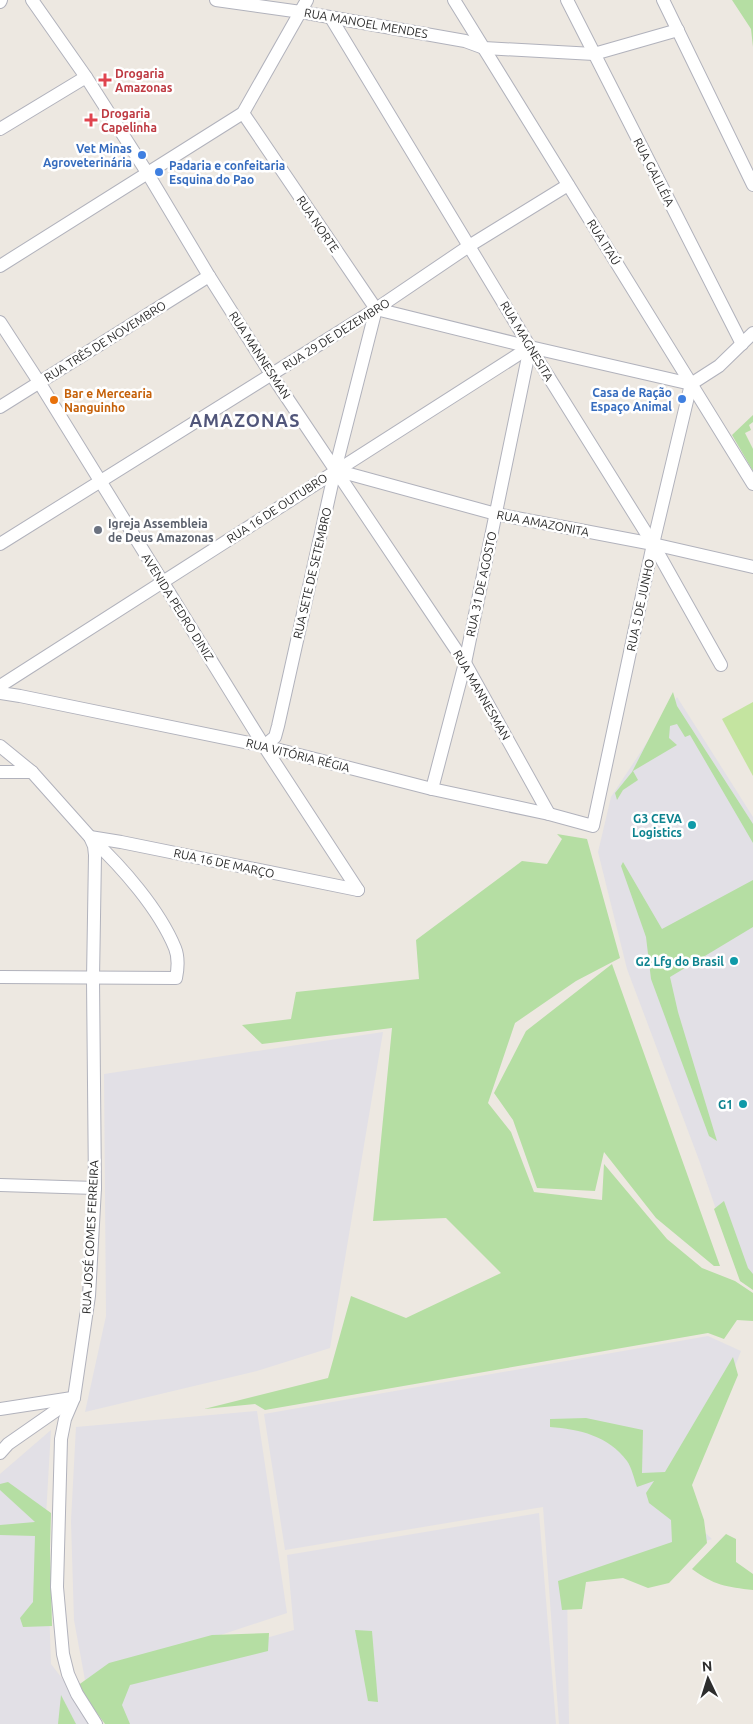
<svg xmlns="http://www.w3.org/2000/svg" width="753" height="1724" viewBox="0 0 753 1724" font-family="Ubuntu,sans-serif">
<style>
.industrial{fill:#e2e0e6}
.green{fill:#b5dea3}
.pitch{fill:#c4e4a0}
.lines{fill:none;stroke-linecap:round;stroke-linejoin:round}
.minor-casing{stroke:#b1b2bc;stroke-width:14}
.minor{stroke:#fff;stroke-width:12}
.health-dot{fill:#e0444e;stroke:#fff;stroke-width:2}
.shop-dot{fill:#3f7fe0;stroke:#fff;stroke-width:2}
.food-dot{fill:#e8710a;stroke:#fff;stroke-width:2}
.worship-dot{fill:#6b7280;stroke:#fff;stroke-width:2}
.culture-dot{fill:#0f9aa8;stroke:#fff;stroke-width:2}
.labels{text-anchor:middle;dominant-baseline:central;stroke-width:5;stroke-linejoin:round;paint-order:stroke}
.street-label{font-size:12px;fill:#2d2d2d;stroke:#fff}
.health-label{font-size:12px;font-weight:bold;fill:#be3a42;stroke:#fff;text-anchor:start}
.shop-label{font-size:12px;font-weight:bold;fill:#366cbe;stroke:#fff;text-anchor:end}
.food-label{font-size:12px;font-weight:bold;fill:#c56008;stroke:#fff;text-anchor:start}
.worship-label{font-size:12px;font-weight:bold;fill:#5b616d;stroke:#fff;text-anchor:start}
.culture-label{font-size:12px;font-weight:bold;fill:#0d838f;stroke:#fff;text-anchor:end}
.district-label{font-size:18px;font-weight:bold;letter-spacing:1px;fill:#51567a;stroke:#fff}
</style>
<rect width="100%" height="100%" fill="#ede8e1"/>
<!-- industrial -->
<g class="industrial">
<polygon points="677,697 753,817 753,1286 739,1276 699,1160 627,969 598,852 611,797"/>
<polygon points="383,1032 330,1348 257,1371 85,1412 106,1316 104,1074"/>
<polygon points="708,1336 741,1351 679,1509 712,1539 567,1585 569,1724 559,1724 543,1507 285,1550 264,1414"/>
<polygon points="257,1411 287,1613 85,1680 74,1620 71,1521 76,1427"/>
<polygon points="51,1430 46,1516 51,1664 97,1724 0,1724 0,1474"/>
<polygon points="539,1513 556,1724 117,1724 90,1689 294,1630 287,1555"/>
</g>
<!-- green -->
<g class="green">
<polygon points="732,0 753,0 753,47 751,29"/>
<polygon points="753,415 753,422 749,425 751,430 745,433 753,449 753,471 732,435"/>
<polygon points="673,692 677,706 753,824 753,843 690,735 685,737 677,724 670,726 669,738 677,745 633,771 638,780 623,790 617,800 615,793 632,772"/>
<polygon points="557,834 587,839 620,958 576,981 515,1023 488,1103 511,1132 534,1192 602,1200 604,1164 667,1239 702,1268 735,1281 753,1293 753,1321 737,1320 724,1339 708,1333 265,1410 255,1404 204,1409 328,1378 351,1296 406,1318 501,1273 446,1218 373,1221 392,1028 262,1044 242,1025 291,1019 296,992 419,979 416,940 522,861 547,864 562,839"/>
<polygon points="623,862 662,929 753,880 753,927 670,977 678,1012 717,1141 709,1136 651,979 646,937 621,866"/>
<polygon points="612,964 720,1266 714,1266 656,1218 604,1152 595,1191 537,1188 513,1120 494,1093 526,1031"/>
<polygon points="724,1201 748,1268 753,1274 753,1290 740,1281 714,1209"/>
<path d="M733,1357L738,1375L692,1485L704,1520L707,1543L669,1583L648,1588L623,1578L586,1582L582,1609L562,1610L558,1581L672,1542L671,1520L649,1503L646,1493L654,1481L637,1487C634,1479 632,1468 627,1461C609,1436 579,1429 550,1427V1419L586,1418L643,1430L642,1473L665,1472Z"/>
<polygon points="8,1482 51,1513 50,1548 52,1626 23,1627 20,1618 33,1602 35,1536 0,1535 0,1525 35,1522 0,1490 0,1484"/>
<path d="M726,1534L736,1539V1562L753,1574V1590C727,1587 713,1585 692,1569Z"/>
<polygon points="355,1630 372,1631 378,1702 368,1701"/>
<polygon points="269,1633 268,1651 130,1685 122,1705 130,1724 105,1724 77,1686 109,1663 212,1635"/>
<polygon points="61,1695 76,1724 58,1724"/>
</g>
<!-- pitch -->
<polygon class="pitch" points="753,702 753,776 722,719"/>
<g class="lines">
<defs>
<g id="minor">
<polyline points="32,0 86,77 148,174 209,276 271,374 465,663 549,814"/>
<polyline points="216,0 301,12 465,41 484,48 594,54 678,30"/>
<polyline points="454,0 753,484"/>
<polyline points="567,0 742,344"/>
<polyline points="663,0 753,185"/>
<polyline points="0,2 1,0"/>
<polyline points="331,18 530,347 653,544 721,665"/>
<polyline points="243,113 376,309"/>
<polyline points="0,129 86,77"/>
<polyline points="0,266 243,113 307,0"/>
<polyline points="376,309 530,347 691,384"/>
<polyline points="0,322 39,382 264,746 358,890"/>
<polyline points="691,384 719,366 753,333"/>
<polyline points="0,407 209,276"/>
<polyline points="335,470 496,514 653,544 753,567"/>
<polyline points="0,544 376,309 469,246 568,185"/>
<polyline points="0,686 530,347"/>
<polyline points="0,693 20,696 264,746 432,789 549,814 593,826 653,544 691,384"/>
<polyline points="0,746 32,772 90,837 94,846 95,855 93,979 95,1188 89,1296 74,1398 65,1419 61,1439 57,1587 63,1654 68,1674 77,1694 96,1724"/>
<polyline points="264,746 275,737 278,726 335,470 376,309"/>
<polyline points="0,772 32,772"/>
<polyline points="432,789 465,663 530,347"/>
<polyline points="90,837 121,842 358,890"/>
<path d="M0,977L176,978C178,968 179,958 175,948C159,909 122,867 91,838"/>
<polyline points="0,1185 95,1188"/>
<polyline points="0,1409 72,1398"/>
<polyline points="0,1453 8,1444 74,1398"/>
</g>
</defs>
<!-- minor casing -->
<use href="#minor" class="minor-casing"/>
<!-- minor -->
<use href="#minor" class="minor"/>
</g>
<!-- markers -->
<g class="health-dot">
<path d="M102.5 72.5h5v5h5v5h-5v5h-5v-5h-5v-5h5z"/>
<path d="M88.5 112.5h5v5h5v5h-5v5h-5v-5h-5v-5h5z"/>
</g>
<g class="shop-dot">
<circle cx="142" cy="155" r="5"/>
<circle cx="159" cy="172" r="5"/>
<circle cx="682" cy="399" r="5"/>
</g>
<circle class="food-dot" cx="54" cy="400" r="5"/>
<circle class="worship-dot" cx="98" cy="530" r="5"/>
<g class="culture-dot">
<circle cx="692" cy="825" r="5"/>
<circle cx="734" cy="961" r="5"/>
<circle cx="743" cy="1104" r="5"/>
</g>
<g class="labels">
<!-- street labels -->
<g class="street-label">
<text transform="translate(366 23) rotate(10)">RUA MANOEL MENDES</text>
<text transform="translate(654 172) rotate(63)">RUA GALILÉIA</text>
<text transform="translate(318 224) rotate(56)">RUA NORTE</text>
<text transform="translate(604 242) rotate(58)">RUA ITAÚ</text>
<text transform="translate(336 334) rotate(-32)">RUA 29 DE DEZEMBRO</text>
<text transform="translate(105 341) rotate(-32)">RUA TRÊS DE NOVEMBRO</text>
<text transform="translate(527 341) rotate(59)">RUA MAGNESITA</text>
<text transform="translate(260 355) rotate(57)">RUA MANNESMAN</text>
<text transform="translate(277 508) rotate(-33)">RUA 16 DE OUTUBRO</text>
<text transform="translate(543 523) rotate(11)">RUA AMAZONITA</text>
<text transform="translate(312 573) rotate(-77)">RUA SETE DE SETEMBRO</text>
<text transform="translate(481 584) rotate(-78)">RUA 31 DE AGOSTO</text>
<text transform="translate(640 605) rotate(-78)">RUA 5 DE JUNHO</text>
<text transform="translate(178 607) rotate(58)">AVENIDA PEDRO DINIZ</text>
<text transform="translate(482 695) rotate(60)">RUA MANNESMAN</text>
<text transform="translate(298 755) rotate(14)">RUA VITÓRIA RÉGIA</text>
<text transform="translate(224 863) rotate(12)">RUA 16 DE MARÇO</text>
<text transform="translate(90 1237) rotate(-87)">RUA JOSÉ GOMES FERREIRA</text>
</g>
<!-- health labels -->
<g class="health-label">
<text x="115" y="73">Drogaria<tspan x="115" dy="14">Amazonas</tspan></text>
<text x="101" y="113">Drogaria<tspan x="101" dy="14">Capelinha</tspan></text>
</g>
<!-- shop labels -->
<g class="shop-label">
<text x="132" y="148">Vet Minas<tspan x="132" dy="14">Agroveterinária</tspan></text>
<text x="169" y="165" text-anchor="start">Padaria e confeitaria<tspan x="169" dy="14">Esquina do Pao</tspan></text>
<text x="672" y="392">Casa de Ração<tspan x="672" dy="14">Espaço Animal</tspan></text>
</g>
<!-- food labels -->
<g class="food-label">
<text x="64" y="393">Bar e Mercearia<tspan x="64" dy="14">Nanguinho</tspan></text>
</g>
<!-- worship labels -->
<g class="worship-label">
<text x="108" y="523">Igreja Assembleia<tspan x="108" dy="14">de Deus Amazonas</tspan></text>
</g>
<!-- culture labels -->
<g class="culture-label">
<text x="682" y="818">G3 CEVA<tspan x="682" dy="14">Logistics</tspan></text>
<text x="724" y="961">G2 Lfg do Brasil</text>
<text x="733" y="1104">G1</text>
</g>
<!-- district labels -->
<g class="district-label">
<text x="245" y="420">AMAZONAS</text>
</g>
</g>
<!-- north arrow -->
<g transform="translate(708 1679) rotate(356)" stroke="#ffffff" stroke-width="4" paint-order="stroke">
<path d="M0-4L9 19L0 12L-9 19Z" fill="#2d2d2d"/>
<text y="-8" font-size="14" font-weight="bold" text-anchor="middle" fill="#2d2d2d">N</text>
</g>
</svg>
